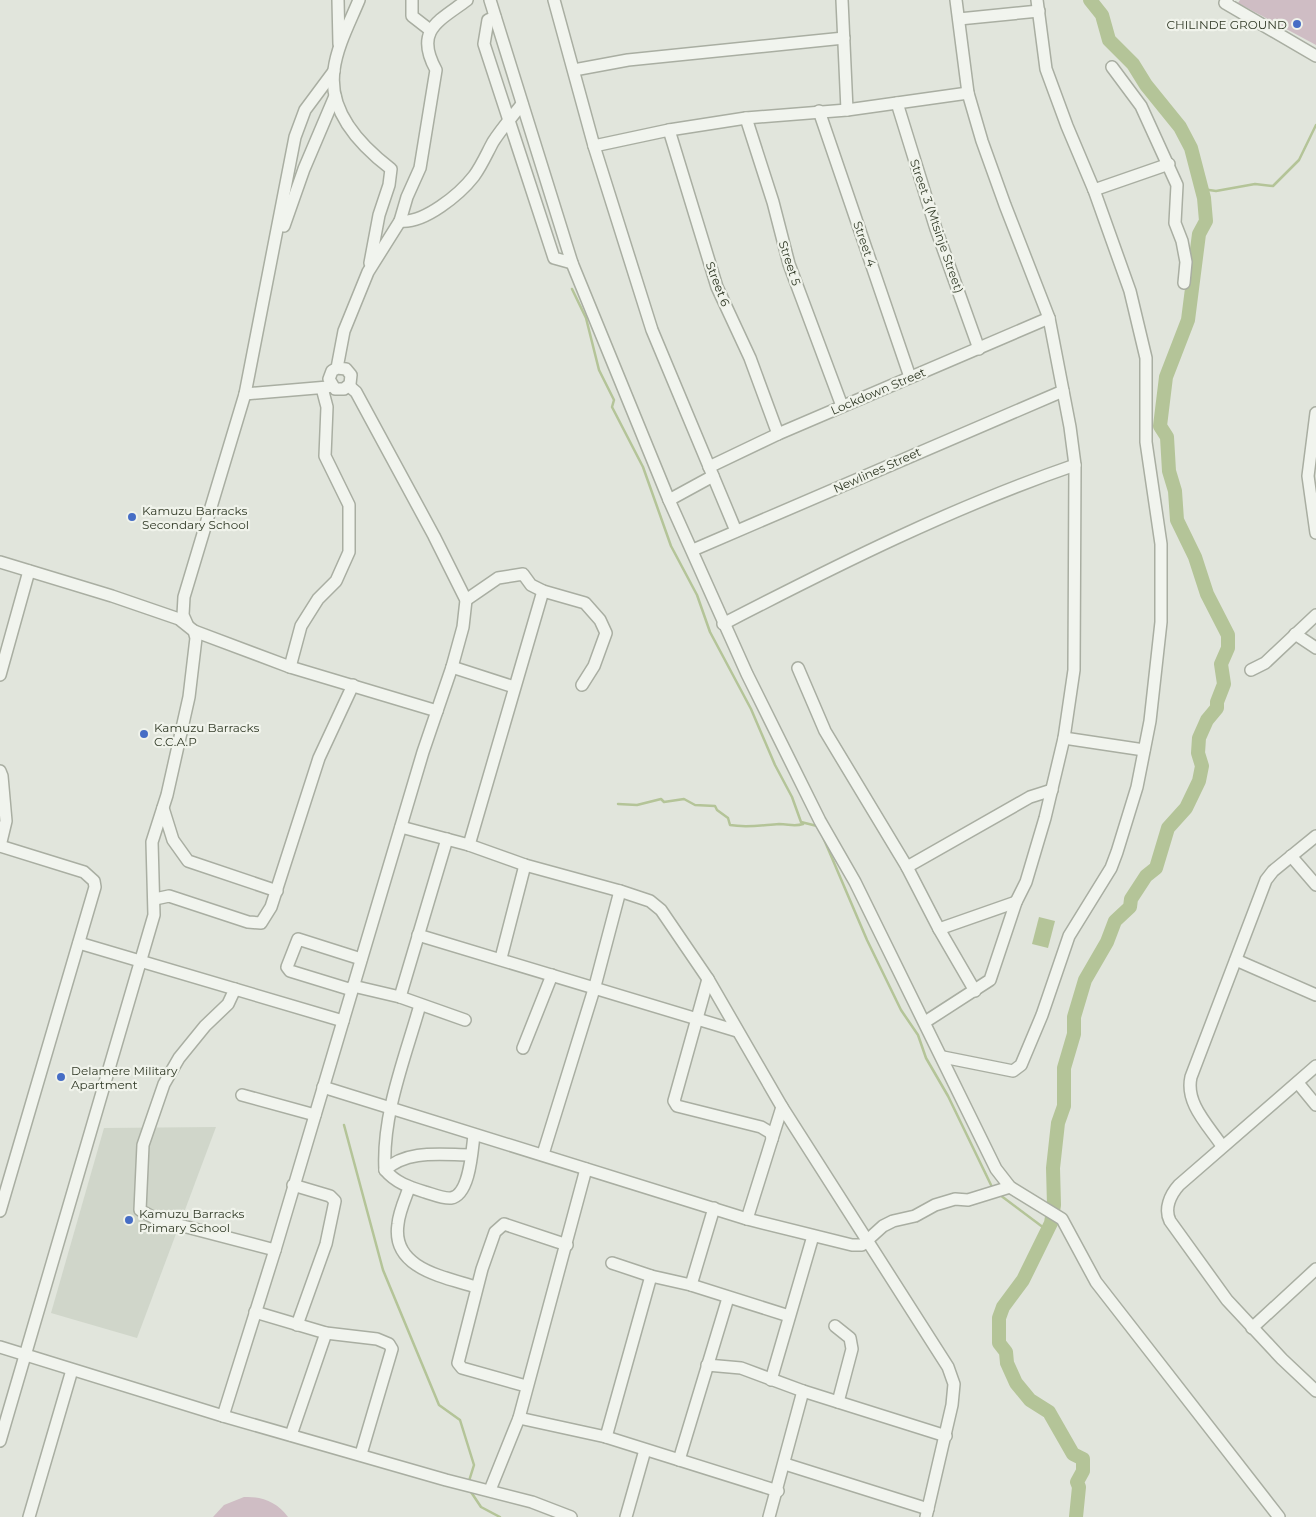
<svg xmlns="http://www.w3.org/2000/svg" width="1316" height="1517" viewBox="0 0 1316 1517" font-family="Montserrat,sans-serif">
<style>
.built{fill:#d0d6ca}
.green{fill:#cfbdc4}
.water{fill:#b4c498}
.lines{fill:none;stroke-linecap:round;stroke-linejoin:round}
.stream{stroke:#b4c498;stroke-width:2.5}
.river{stroke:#b4c498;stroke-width:14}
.minor-casing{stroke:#a9aea2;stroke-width:14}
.minor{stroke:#f1f4ee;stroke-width:11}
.poi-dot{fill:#466dc5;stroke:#f0f3eb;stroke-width:2}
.labels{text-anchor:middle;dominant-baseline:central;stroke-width:4.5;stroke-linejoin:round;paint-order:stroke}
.poi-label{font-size:12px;fill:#313a27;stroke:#f0f3eb;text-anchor:start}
.street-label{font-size:12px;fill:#313a27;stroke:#f0f3eb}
</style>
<rect width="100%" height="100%" fill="#e1e5dc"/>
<!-- built -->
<polygon class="built" points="216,1127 137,1338 51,1313 104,1128"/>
<!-- green -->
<g class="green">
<polygon points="1240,0 1316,0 1316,45 1238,3"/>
<path d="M244,1497C262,1496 277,1502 288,1517H213L224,1505Z"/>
</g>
<!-- water -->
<polygon class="water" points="1039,917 1055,921 1048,948 1032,944"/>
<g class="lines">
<!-- stream -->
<g class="stream">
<polyline points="1202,189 1216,191 1255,184 1273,186 1299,160 1316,125"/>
<polyline points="572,289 586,318 599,370 614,400 612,407 643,467 671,546 697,595 710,632 751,709 775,765 792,797 801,822 817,826"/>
<path d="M618,804L637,805L661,799L664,802L684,799L695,805L715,806L717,810L728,818L730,825C747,828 763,825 779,824C789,824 794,827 803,824"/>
<polyline points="823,837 867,940 901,1010 918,1035 926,1058 948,1096 992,1187"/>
<polyline points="344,1125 383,1270 439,1405 460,1420 474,1465 469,1481"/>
<polyline points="1000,1195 1048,1231"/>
<polyline points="471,1492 481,1507 500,1517"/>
</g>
<!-- river -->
<polyline class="river" points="1076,1517 1079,1487 1077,1482 1083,1471 1083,1459 1073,1454 1049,1412 1030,1400 1016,1383 1007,1363 1006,1352 999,1343 999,1318 1003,1307 1023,1280 1051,1223 1054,1205 1053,1168 1058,1123 1064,1106 1064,1068 1074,1034 1074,1017 1085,980 1107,942 1115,921 1130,907 1131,899 1146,876 1156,868 1168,828 1186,808 1199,781 1202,766 1198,753 1199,738 1207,720 1217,708 1217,702 1224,684 1221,664 1228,648 1228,635 1207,594 1195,557 1177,520 1175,491 1169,471 1167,437 1160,426 1166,377 1188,320 1199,234 1206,221 1204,198 1191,148 1180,127 1146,85 1133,64 1109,40 1102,15 1090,0"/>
<defs>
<g id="minor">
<polyline points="338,0 339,44"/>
<path d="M359,0C350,22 337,46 334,70C328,111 361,146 391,169L389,185L379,215L370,263"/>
<polyline points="412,0 412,16 430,30"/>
<polyline points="490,0 572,263 669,500 747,674 820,821 855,882 996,1169 1010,1187 1062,1219 1096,1282 1279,1517"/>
<polyline points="554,0 594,146 652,330 736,531"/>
<polyline points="842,0 847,110"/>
<polyline points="1227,0 1225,3 1316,56"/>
<polyline points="495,17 488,20 484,44 554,258 572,263"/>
<polyline points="959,19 1039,11"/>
<polyline points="1112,67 1141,106 1177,185 1175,223 1182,241 1186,262 1184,283"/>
<polyline points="574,70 628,60 844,38"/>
<polyline points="897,103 936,229 979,349"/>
<polyline points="819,111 910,377"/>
<polyline points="746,118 773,202 789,264 842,406"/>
<polyline points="669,130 717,287 750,358 778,434"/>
<polyline points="594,146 669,130 746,118 847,110 968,93"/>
<polyline points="1094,190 1169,164"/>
<path d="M400,221C424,224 460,194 474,176C482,165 487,153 493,142C502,128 512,117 522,104"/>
<polyline points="284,226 304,169 335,96"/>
<path d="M337,368L346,369L351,375L350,384L344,389H335L329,379L332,371L337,368L344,331L368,272L400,221L407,197L420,168L436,70C414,30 439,21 467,0"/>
<polyline points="245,394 328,387"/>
<polyline points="1316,413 1308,476 1316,533"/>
<polyline points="709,467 778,434 1049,318"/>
<polyline points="669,500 713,476"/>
<polyline points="693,550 1063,391"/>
<polyline points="0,562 112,596 179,619 194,631 196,638 189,697 167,795 152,842 154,915 0,1441"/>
<polyline points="466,600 498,578 523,574 531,585 543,591 585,603 600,620 606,633 594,666 582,685"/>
<polyline points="187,624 183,615 184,597 245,394 295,137 305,110 334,71"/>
<path d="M723,624C837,565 953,507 1075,465"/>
<polyline points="194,631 290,667 437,711"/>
<polyline points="1295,634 1316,648"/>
<polyline points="290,667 301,626 318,599 336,581 349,552 349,505 325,456 327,407 322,388"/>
<polyline points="452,667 514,687"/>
<polyline points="798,668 825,731 907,867 939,929 975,991"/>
<polyline points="1251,670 1265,663 1316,615"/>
<polyline points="0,675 29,571"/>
<polyline points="1064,738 1144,750"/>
<polyline points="0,771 2,776 6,821 0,846"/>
<polyline points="163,808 173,840 188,861 277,891"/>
<polyline points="401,827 469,845 525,865 620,891 650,901 661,910 708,979 782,1107 948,1367 954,1384 952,1405 926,1517"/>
<polyline points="469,845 543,591"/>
<polyline points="0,846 84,872 94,881 95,887 0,1211"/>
<polyline points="1291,856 1316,885"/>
<polyline points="907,867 1030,797 1052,790"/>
<polyline points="155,899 169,896 248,922 261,923 271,907 319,758 353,685"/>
<polyline points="939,929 1016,902"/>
<polyline points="418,935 737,1031"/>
<polyline points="79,943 343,1021"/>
<polyline points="501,958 525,865"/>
<polyline points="1236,960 1316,995"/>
<polyline points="708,979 674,1101 677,1106 761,1127 771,1133 772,1139 747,1219"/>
<polyline points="353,986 400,997 465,1020"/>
<polyline points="235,989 228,1004 205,1026 179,1058 164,1084 143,1145 140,1210 156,1219 275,1250"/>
<polyline points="352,990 290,971 287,967 298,939 361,959"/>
<polyline points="400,997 447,839"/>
<path d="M420,1005C405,1058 382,1114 385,1170C396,1183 409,1187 425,1192C432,1194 444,1199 451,1198C470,1195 472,1150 474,1135"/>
<polyline points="925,1022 990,980 1016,902 1026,882 1045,818 1064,738 1074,670 1075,465 1070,427 1049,318 1005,205 982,141 968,93 956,0"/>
<polyline points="523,1048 552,975"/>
<polyline points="943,1057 1013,1071 1021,1065 1042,1015 1069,936 1111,868 1117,852 1137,787 1150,721 1161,622 1161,544 1146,442 1146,358 1130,291 1094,190 1067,126 1046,69 1037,0"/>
<path d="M1316,1066L1179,1185C1170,1195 1164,1209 1170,1221L1227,1300L1282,1359L1316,1391"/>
<polyline points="1298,1083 1316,1105"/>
<polyline points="323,1087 747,1219 852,1245 862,1245 883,1226 893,1221 915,1216 935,1205 955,1199 968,1200 1010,1187"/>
<polyline points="242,1095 315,1115"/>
<polyline points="772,1139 782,1107"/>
<path d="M1222,1146C1208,1125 1185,1103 1191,1077L1266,880L1273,871L1316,836"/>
<polyline points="543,1154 595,986 620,891"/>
<path d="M385,1170C408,1149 442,1155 471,1155"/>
<polyline points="293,1185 330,1196 335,1201 326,1244 297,1325"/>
<path d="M409,1188C405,1199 399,1212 398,1224C391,1269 445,1277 476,1287"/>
<polyline points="612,1263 651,1276 691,1285 789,1316"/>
<polyline points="691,1285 714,1208"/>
<polyline points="255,1312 326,1333 377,1339 389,1344 392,1349 361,1454"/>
<polyline points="835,1326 850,1338 852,1349 838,1402"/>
<polyline points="1252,1328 1316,1269"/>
<polyline points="0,1347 223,1416 446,1480 532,1502 571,1517"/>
<polyline points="707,1365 741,1368 803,1391 946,1436"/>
<polyline points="771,1380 813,1236"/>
<polyline points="526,1386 462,1368 458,1363 482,1269 495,1232 504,1224 567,1245"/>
<polyline points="223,1416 275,1250 423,752 452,667 463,627 466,600 434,536 356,392 349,386"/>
<polyline points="519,1418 606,1437 778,1491"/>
<polyline points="291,1435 326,1333"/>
<polyline points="606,1437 651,1276"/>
<polyline points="679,1460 728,1298"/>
<polyline points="785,1464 928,1509"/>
<polyline points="490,1490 519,1418 586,1169"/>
<polyline points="29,1517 72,1370"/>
<polyline points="626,1517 645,1450"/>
<polyline points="769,1517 803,1391"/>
</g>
</defs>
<!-- minor casing -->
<use href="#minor" class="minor-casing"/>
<!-- minor -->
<use href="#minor" class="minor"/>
</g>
<!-- markers -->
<g class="poi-dot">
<circle cx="1297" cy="24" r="5"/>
<circle cx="132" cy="517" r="5"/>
<circle cx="144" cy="734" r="5"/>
<circle cx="61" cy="1077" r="5"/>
<circle cx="129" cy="1220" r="5"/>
</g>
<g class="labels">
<!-- poi labels -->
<g class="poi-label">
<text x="1287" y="24" text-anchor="end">CHILINDE GROUND</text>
<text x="142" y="510">Kamuzu Barracks<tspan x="142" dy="14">Secondary School</tspan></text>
<text x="154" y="727">Kamuzu Barracks<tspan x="154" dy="14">C.C.A.P</tspan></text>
<text x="71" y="1070">Delamere Military<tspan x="71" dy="14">Apartment</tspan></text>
<text x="139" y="1213">Kamuzu Barracks<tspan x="139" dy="14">Primary School</tspan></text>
</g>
<!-- street labels -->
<g class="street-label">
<text transform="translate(937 226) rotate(71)">Street 3 (Mtsinje Street)</text>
<text transform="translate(865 244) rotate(71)">Street 4</text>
<text transform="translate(790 263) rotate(72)">Street 5</text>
<text transform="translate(718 284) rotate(69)">Street 6</text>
<text transform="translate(878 391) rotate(-23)">Lockdown Street</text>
<text transform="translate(877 470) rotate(-24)">Newlines Street</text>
</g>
</g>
</svg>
